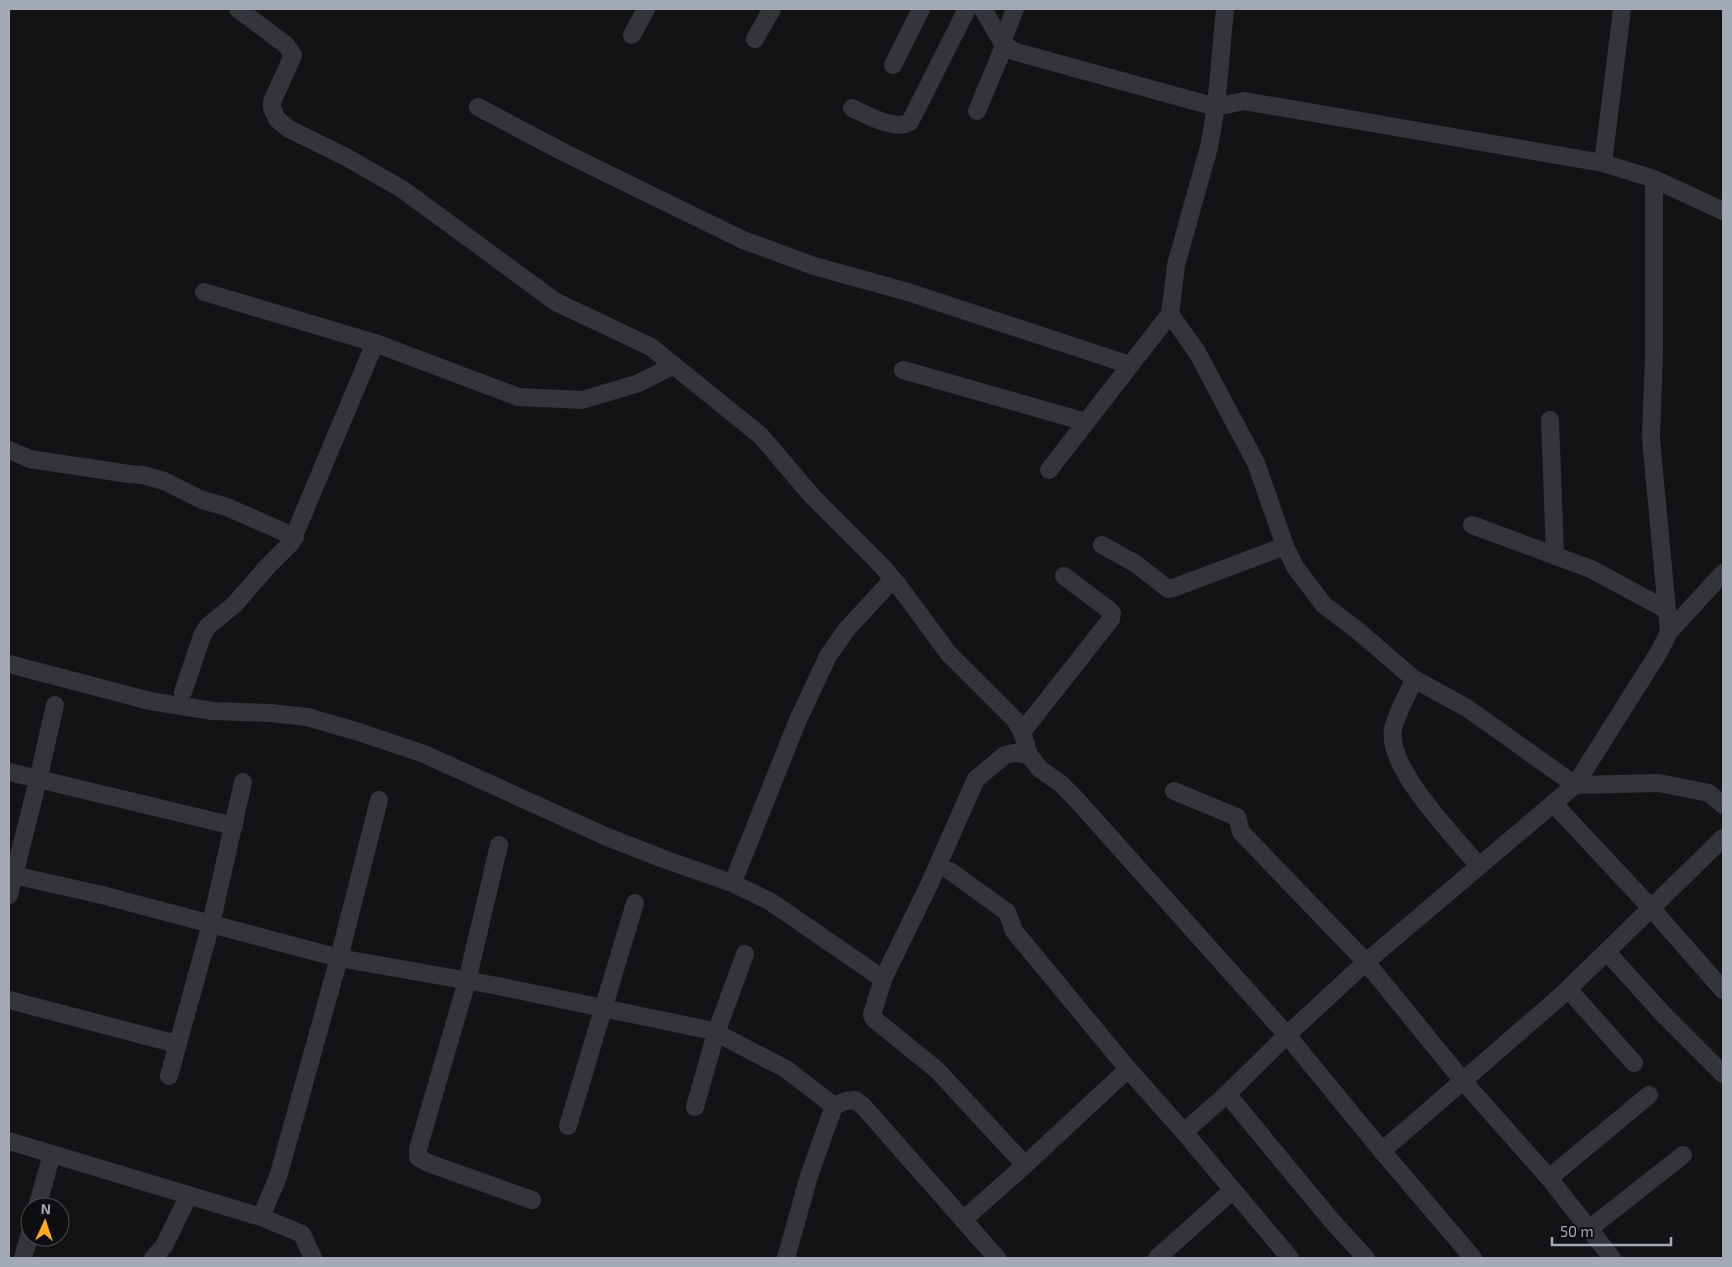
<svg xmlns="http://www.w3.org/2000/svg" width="1732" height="1267" viewBox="0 0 1732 1267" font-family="'Exo 2',sans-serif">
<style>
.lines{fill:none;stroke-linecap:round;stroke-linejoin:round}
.minor{stroke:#34353a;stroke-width:18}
</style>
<rect width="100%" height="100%" fill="#131315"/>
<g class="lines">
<!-- minor -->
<g class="minor">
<polyline points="238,9 286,45 293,55 272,102 272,108 277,119 289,129 346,157 402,189 556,302 651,347 761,436 812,496 881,565 898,585 949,654 1015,720 1022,732 1029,755 1040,769 1061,784 1076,799 1287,1035 1382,1151 1473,1258"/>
<polyline points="983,9 1002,42 1013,51 1216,107 1244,101 1603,163 1654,179 1723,211"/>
<polyline points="1225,9 1216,107 1209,147 1176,265 1170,314 1197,352 1256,463 1285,546 1295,567 1324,605 1357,630 1414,679 1467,708 1575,785 1659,783 1709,793 1723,805"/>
<polyline points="632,35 646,9"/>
<polyline points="755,39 772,9"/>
<polyline points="1002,42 1015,9"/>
<polyline points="893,65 921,9"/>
<polyline points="478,107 565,153 743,240 814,266 908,292 1130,365"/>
<path d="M852,108C867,115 895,131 910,122L967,9"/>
<polyline points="977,111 1005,44"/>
<polyline points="1603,163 1622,9"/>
<polyline points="204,292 375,343 518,397 582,400 639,383 674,365"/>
<polyline points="903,370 1086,422"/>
<polyline points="1550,420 1555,556"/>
<polyline points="9,450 30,459 129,474 143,475 164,481 202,500 227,507 295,537"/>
<polyline points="1049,470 1170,314"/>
<polyline points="1472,525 1591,569 1667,610"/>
<polyline points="1102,545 1136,564 1168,589 1173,588 1285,546"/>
<polyline points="1669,632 1723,573"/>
<polyline points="9,664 150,701 212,711 270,713 307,717 359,732 424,754 605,836 661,858 732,883 771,902 883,979"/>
<path d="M1414,679C1409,692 1395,717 1393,729C1386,768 1455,837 1479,866"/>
<polyline points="183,692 202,636 208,626 234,605 267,567 291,543 375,343"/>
<polyline points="1022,732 1111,619 1112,613 1109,610 1064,576"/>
<polyline points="9,772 234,826"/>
<polyline points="1174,791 1237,817 1241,832 1366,962 1463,1081 1549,1178 1612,1258"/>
<polyline points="1553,803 1652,909 1723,990"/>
<polyline points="499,845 467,981 418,1149 418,1157 428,1163 532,1200"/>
<polyline points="950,871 1007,912 1014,931 1128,1069"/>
<polyline points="737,872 798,720 828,656 847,629 893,579"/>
<polyline points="9,874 102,895 339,958 498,986 713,1031 786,1069 834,1106"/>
<polyline points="9,895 38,780 55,705"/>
<polyline points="1607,952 1663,1014 1723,1074"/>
<polyline points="1568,989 1634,1063"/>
<polyline points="9,1000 177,1044"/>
<polyline points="169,1076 211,924 243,782"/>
<polyline points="1227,1094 1332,1221 1366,1258"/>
<polyline points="695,1107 716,1033 745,954"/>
<polyline points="568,1126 635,903"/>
<polyline points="1184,1132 1290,1258"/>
<polyline points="9,1141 261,1217 302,1234 313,1258"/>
<polyline points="1382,1151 1563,994 1723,838"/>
<polyline points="1025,1165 937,1070 874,1019 872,1015 883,979 929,885 976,779 1005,755 1014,753 1029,755"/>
<polyline points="1549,1178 1649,1095"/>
<polyline points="37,1207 52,1154"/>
<polyline points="261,1217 278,1177 339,958 379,800"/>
<polyline points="963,1220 1025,1165 1128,1069 1184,1132 1227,1094 1287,1035 1366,962 1575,785 1659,652 1669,632 1651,439 1654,355 1654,179"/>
<polyline points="1589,1229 1683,1155"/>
<polyline points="23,1258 30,1233"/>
<polyline points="153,1258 164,1246 189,1195"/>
<polyline points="786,1258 809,1176 834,1106 846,1101 855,1100 863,1106 997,1258"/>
<polyline points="1157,1258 1233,1190"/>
</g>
</g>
<!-- border -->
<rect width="1732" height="1267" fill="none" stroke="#a3aab6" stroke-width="20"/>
<!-- north arrow -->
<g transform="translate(45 1222) rotate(3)"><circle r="24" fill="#0e0e10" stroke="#4a4c52"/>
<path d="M0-4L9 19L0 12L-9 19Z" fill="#ffaa21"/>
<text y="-8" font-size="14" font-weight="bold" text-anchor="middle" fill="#a3aab6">N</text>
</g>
<!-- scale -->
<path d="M1552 1237v8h119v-8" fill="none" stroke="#a3aab6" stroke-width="2.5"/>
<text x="1560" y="1237" font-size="15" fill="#a3aab6" stroke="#0e0e10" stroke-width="4" paint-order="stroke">50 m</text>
</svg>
